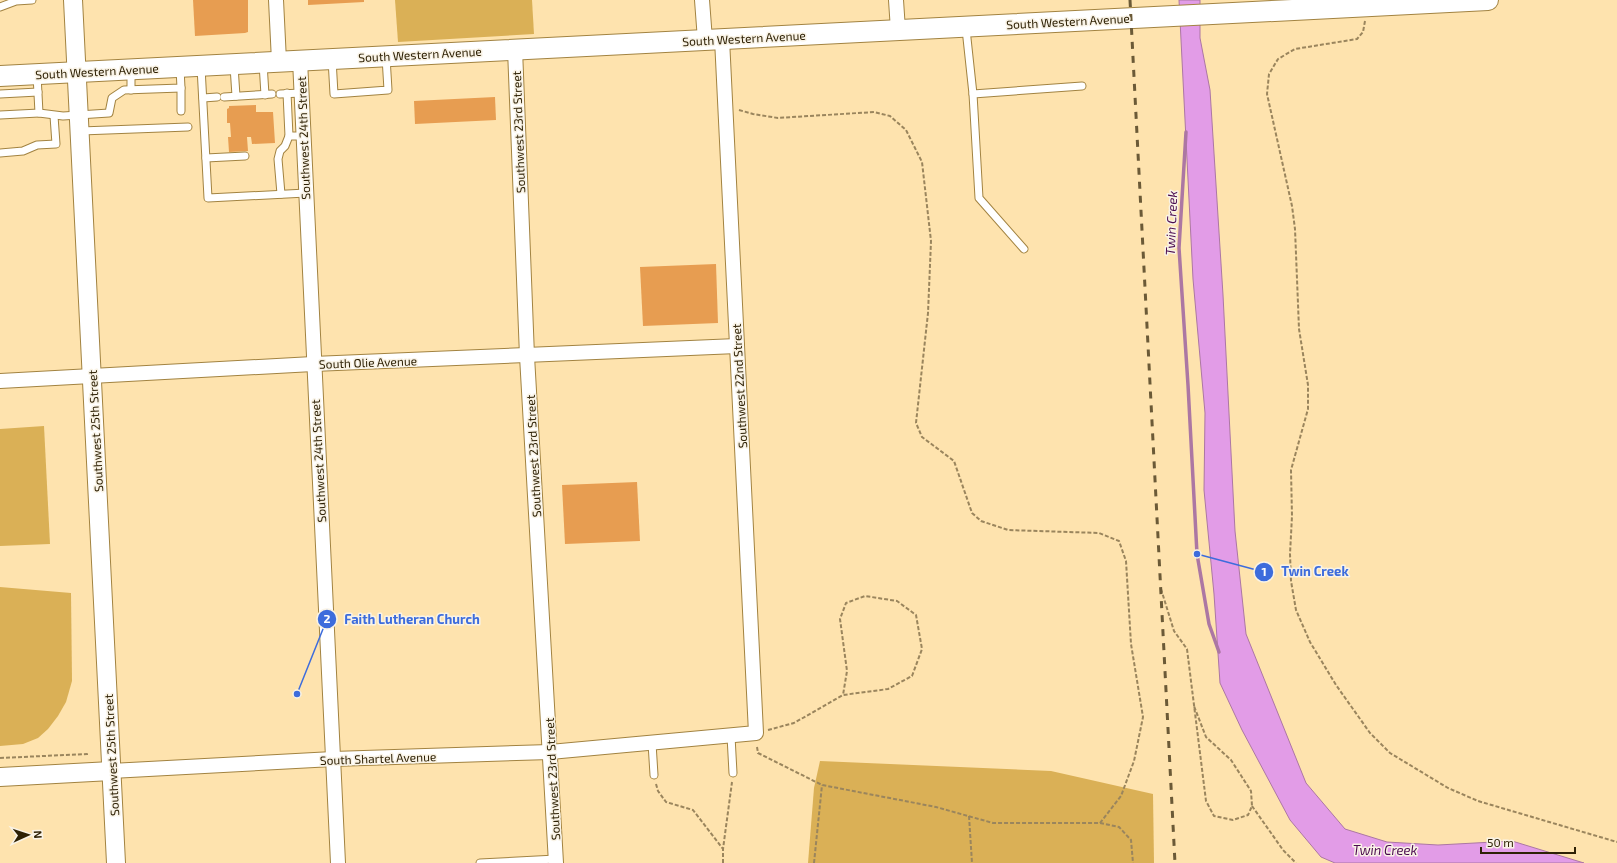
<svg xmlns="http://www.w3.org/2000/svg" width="1617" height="863" viewBox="0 0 1617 863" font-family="'Exo 2',sans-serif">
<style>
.green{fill:#dab056}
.water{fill:#e29ce7;stroke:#ac77a3}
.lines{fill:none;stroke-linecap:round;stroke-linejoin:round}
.stream{stroke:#ac77a3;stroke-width:3.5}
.building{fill:#e79d51}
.service-casing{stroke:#a28341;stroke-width:9}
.minor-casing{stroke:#a28341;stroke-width:16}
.tertiary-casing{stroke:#a28341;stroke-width:20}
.secondary-casing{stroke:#a28341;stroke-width:22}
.path{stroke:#9a855d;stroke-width:2;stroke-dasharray:4 2;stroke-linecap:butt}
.service{stroke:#fff;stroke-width:7}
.minor{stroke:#fff;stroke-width:14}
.tertiary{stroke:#fff;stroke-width:18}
.secondary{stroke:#fff;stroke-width:20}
.rail{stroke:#6b5a37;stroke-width:3;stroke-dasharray:7 7;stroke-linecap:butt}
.labels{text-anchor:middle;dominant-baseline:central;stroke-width:3;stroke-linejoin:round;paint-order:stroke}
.street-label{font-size:12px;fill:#2e2105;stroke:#f9f3e6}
.water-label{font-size:13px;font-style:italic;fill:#49094e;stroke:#f9f3e6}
.leader{fill:none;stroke:#3d6cdc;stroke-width:1.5}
.callout-dot{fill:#3d6cdc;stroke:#f9f3e6;stroke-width:1.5}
.mark-label{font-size:12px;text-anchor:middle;font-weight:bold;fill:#fff}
.callout-label{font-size:13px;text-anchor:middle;font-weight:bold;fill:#3d6cdc;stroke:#f9f3e6;stroke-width:3;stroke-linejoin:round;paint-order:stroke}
</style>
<rect width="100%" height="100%" fill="#fee3ae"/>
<!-- green -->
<g class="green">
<polygon points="395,0 532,0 534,34 398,42"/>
<polygon points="44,426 50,544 0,546 0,429"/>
<polygon points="0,587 71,593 72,681 66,702 58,716 48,729 38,738 23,744 0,746"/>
<polygon points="820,761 1051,771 1153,794 1154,863 808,863 814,788"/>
</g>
<!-- water -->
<polygon class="water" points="1179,0 1200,0 1200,38 1210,90 1223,295 1235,531 1246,634 1306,783 1345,829 1387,842 1438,845 1512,841 1584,863 1335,863 1321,857 1290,820 1242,730 1220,683 1214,594 1204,490 1205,413 1193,279"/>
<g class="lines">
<!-- stream -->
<polyline class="stream" points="1186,132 1179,248 1188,385 1197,554 1209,624 1219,652"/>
</g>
<!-- building -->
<g class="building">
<polygon points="193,0 248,0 248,32 245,33 195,36"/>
<polygon points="308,0 364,0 364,2 308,5"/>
<polygon points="495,97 496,120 415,124 414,101"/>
<polygon points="256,105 256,112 273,112 275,143 252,144 251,137 247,137 248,151 229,152 228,137 231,137 230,123 227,123 227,109 229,108 229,106"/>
<polygon points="716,264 718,323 643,326 640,267"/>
<polygon points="637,482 640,541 565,544 562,485"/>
</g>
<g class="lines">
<defs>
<g id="service">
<polyline points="0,7 16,1 32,0"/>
<polyline points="966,29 973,94 1082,86"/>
<polyline points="332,59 334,94 388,90 386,57"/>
<polyline points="263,63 265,95"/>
<polyline points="234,66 236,96"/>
<polyline points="201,67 208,198 306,193"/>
<polyline points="131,70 131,90"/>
<polyline points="181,88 181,111"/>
<polyline points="287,93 289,136"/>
<polyline points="0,94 38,92"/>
<polyline points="280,94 301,93"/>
<polyline points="973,94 979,198 1024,249"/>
<polyline points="224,97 272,94"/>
<polyline points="203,98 217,97"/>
<polyline points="39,113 63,116 109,113 112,98 124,90 181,88 180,68"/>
<polyline points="0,115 39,113 37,75"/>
<polyline points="81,131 188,127"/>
<polyline points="0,153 23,151 37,145 56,144 54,116"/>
<polyline points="206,158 245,156"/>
<polyline points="281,194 278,159 280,151 285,146 289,136 303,136"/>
<polyline points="731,736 733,773"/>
<polyline points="652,743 654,775"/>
<polyline points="480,863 556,859"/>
</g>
<g id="minor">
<polyline points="276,0 279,61"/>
<polyline points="702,0 705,40"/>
<polyline points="896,0 898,30"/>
<polyline points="515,49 527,356 556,863"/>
<polyline points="300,60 338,863"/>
<polyline points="0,381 313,364 737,346"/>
<polyline points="111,771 333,759 550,752 756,733 722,39"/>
</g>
<g id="tertiary">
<polyline points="73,0 116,863"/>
<polyline points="0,777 111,771"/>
</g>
<polyline id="secondary" points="0,76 1488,0"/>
</defs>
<!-- service casing -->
<use href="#service" class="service-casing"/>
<!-- minor casing -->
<use href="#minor" class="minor-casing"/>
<!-- tertiary casing -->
<use href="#tertiary" class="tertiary-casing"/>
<!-- secondary casing -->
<use href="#secondary" class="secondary-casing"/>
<!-- path -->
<g class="path">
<polyline points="1365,21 1363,32 1357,39 1295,49 1278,59 1269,74 1267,94 1292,206 1295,229 1299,329 1308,385 1308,409 1291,470 1292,516 1290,554 1291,581 1296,610 1310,642 1336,685 1370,733 1390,753 1448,788 1478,801 1617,842"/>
<polyline points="739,110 753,114 778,118 874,112 890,116 906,130 922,162 931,241 928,313 916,423 922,437 954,461 972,513 981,521 1008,530 1099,533 1119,541 1126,561 1131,644 1143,717 1134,761 1121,796 1100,823"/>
<polyline points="1161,589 1174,631 1187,649 1206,801 1214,816 1233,820 1248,815 1252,806 1251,791 1231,760 1206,737 1194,706"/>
<polyline points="768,730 794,723 843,695 888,689 912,676 922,649 916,615 897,601 865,596 846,603 840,619 847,671 843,695"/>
<polyline points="757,747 758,753 822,785 936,807 993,823 1100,823 1119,827 1131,840 1133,863"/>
<polyline points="0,758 87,754 87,757"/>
<polyline points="656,784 658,791 666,802 693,810 723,849"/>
<polyline points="1252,806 1283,850 1296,863"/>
<polyline points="969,816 972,863"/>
<polyline points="723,863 723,849 732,782"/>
<polyline points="814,863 822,785"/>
</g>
<!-- service -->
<use href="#service" class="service"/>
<!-- minor -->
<use href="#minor" class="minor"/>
<!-- tertiary -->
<use href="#tertiary" class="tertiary"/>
<!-- secondary -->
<use href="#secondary" class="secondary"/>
<!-- rail -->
<polyline class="rail" points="1130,0 1175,863"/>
</g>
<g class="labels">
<!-- street labels -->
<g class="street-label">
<text transform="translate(1068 21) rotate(-3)">South Western Avenue</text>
<text transform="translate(744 38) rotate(-3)">South Western Avenue</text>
<text transform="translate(420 54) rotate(-3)">South Western Avenue</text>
<text transform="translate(97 71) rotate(-3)">South Western Avenue</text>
<text transform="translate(518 132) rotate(-92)">Southwest 23rd Street</text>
<text transform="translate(303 138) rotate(-92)">Southwest 24th Street</text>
<text transform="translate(368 362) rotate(-2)">South Olie Avenue</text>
<text transform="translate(739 386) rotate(-93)">Southwest 22nd Street</text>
<text transform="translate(95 431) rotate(-93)">Southwest 25th Street</text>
<text transform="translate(533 456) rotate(-93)">Southwest 23rd Street</text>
<text transform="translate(318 461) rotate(-93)">Southwest 24th Street</text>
<text transform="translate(111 755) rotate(-93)">Southwest 25th Street</text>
<text transform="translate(378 758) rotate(-2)">South Shartel Avenue</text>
<text transform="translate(552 779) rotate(-93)">Southwest 23rd Street</text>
</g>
<!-- water labels -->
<g class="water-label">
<text transform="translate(1171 223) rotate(-88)">Twin Creek</text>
<text x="1385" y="850">Twin Creek</text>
</g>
</g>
<!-- callouts -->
<path class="leader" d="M1197 554L1264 572M297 694L327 619"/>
<g class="callout-dot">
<circle cx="1197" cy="554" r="4"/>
<circle cx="297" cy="694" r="4"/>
<circle cx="1264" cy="572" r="10"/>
<circle cx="327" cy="619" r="10"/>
</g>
<g class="mark-label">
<text x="1264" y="576">1</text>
<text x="327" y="623">2</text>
</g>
<g class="callout-label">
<text x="1315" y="576">Twin Creek</text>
<text x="412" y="624">Faith Lutheran Church</text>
</g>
<!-- north arrow -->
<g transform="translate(28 835) rotate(87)" stroke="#f9f3e6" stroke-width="3" paint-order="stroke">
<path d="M0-3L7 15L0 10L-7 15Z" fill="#2e2105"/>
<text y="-6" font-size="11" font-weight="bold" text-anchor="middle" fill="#2e2105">N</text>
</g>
<!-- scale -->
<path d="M1481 847v6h94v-6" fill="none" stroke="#2e2105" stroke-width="2"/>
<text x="1487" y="847" font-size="12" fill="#2e2105" stroke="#f9f3e6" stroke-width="3" paint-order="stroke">50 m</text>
</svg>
